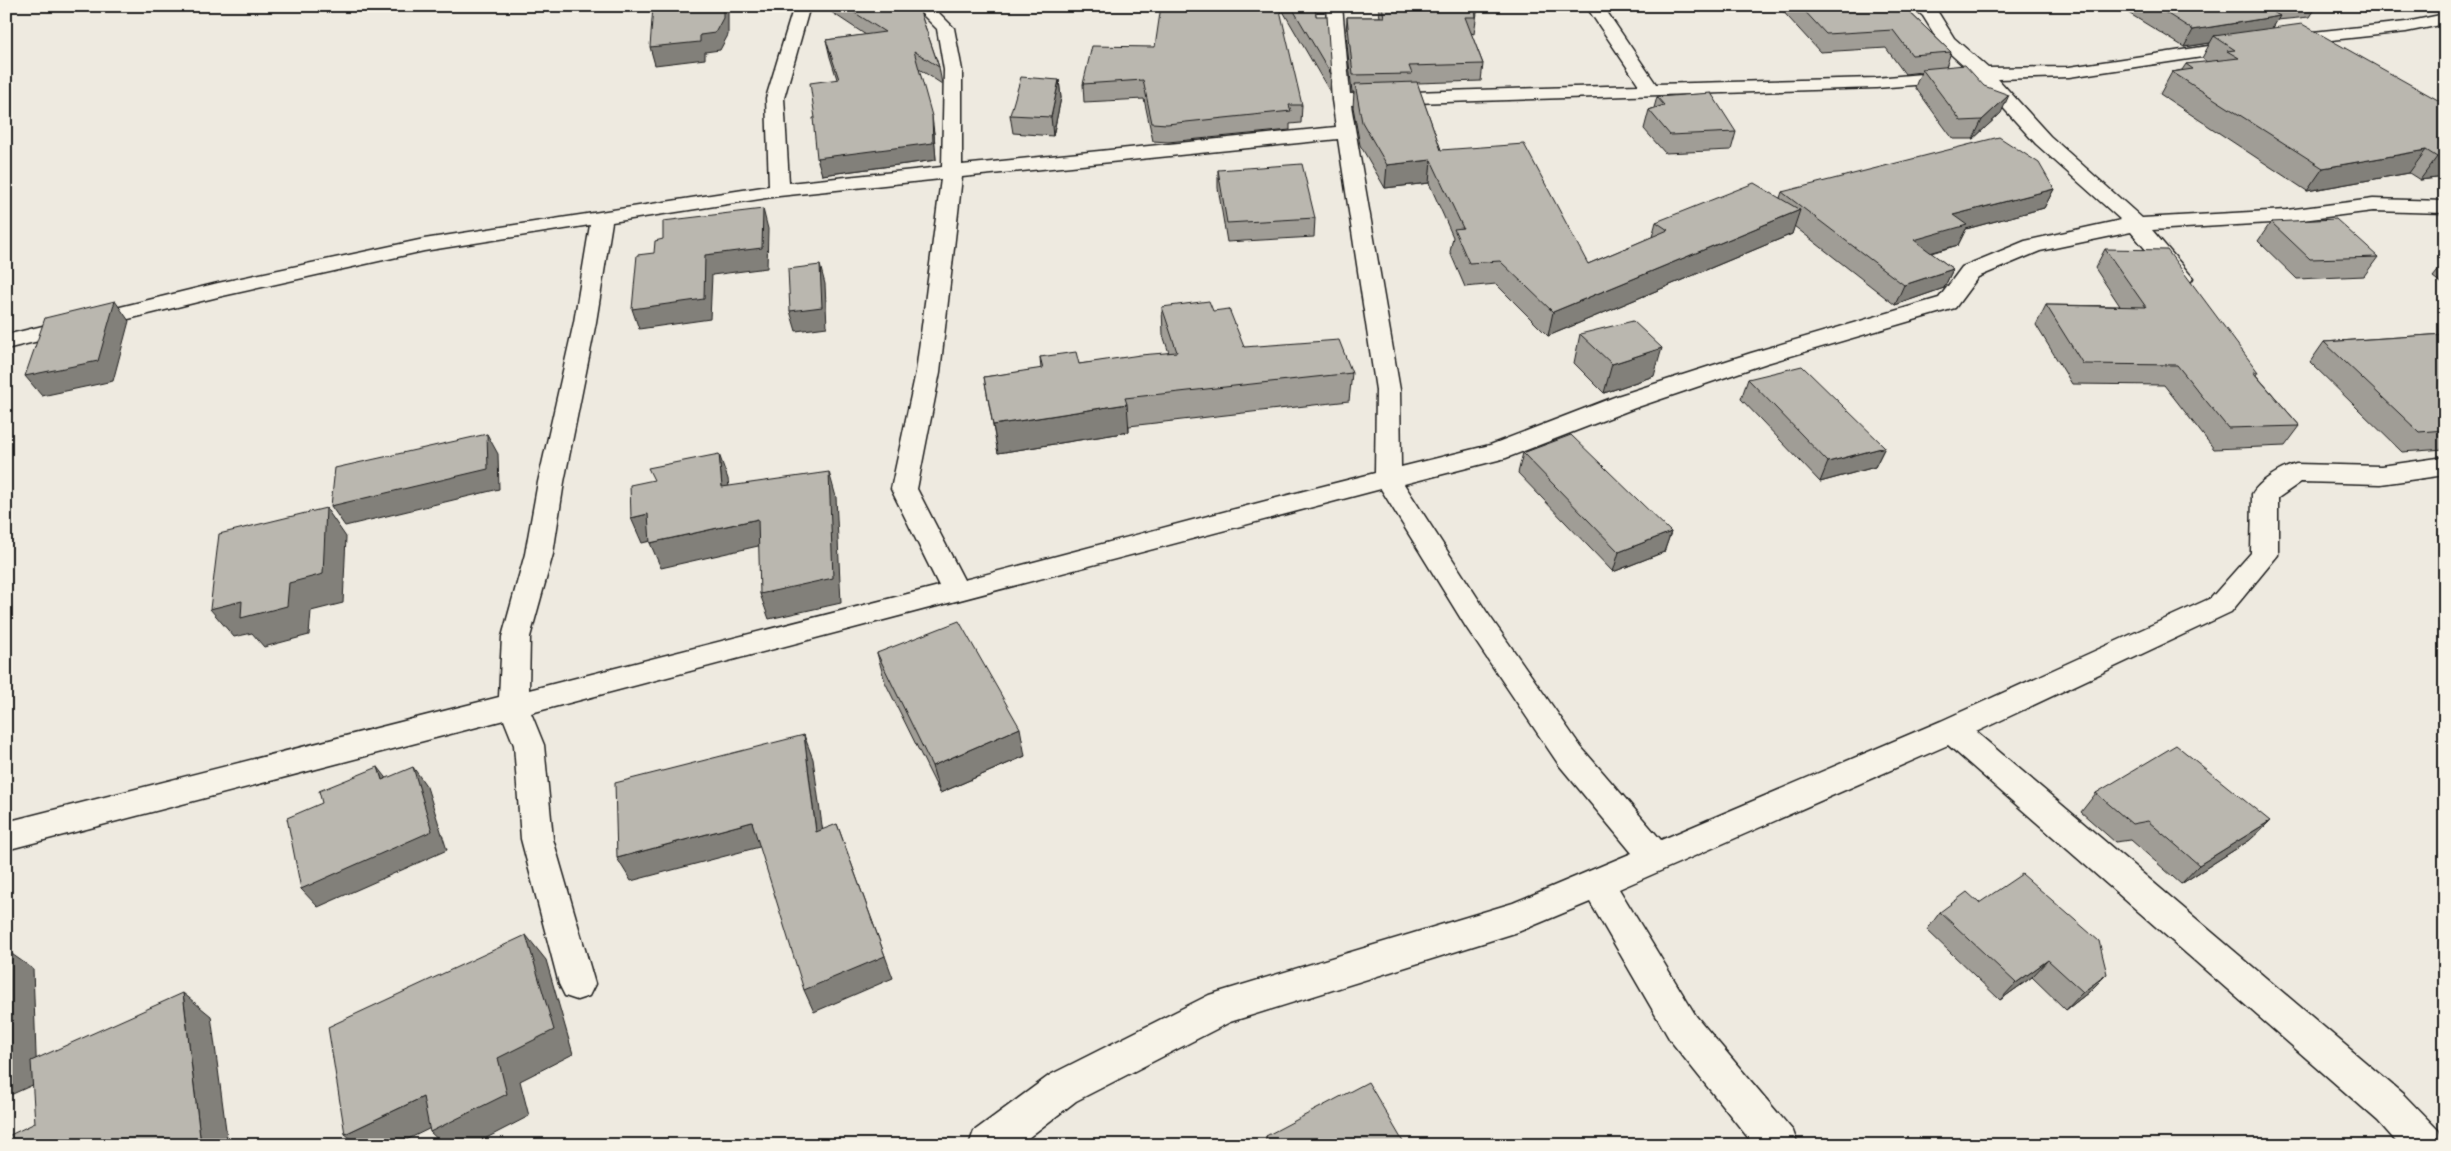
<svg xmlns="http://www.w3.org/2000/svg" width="2451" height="1151" viewBox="0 0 2451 1151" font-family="'Gochi Hand',sans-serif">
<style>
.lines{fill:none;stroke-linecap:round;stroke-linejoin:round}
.minor-casing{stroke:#1c1c1c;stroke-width:3}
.minor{fill:#f7f3e8;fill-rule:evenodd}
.wall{fill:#a09d96;stroke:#1c1c1c}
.shaded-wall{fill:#82807a;stroke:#1c1c1c}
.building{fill:#bab7af;stroke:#1c1c1c}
</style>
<rect width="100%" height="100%" fill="#eeeae0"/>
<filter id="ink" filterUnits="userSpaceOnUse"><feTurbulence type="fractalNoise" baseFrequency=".02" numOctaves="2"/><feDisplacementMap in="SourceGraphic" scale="10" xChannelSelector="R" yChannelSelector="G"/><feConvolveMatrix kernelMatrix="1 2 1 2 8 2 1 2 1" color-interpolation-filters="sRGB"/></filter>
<g filter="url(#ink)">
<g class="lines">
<defs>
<g id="minor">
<path d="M794,6H810L784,98L789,183L942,167L944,70L937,29L914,6H932L954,28L962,70V165L1336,127L1332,100L1326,6H1342L1350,94L1639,85L1586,6H1603L1656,84L1876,78L1968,70L1941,45L1923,16L1912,6H1931L1936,9L1954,38L1988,68L2069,67L2242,41L2248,42L2251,46L2248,50L2242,51L2069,77L1998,79L2050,136L2142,218L2287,210L2373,199L2445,201V213L2373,211L2287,222L2152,230L2193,278L2190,283L2182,285L2174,283L2131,232L2040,251L1978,277L1955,308L1767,363L1635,408L1506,458L1404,484L1486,611L1581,747L1661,840L1941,721L2211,598L2251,553L2252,494C2260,481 2281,468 2296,464L2381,466L2445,457V475L2381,484L2301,482L2278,498V555L2231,612L1976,732L2404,1095L2439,1131L2444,1145H2399L2378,1121L1948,745L1619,889L1696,1016L1793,1131L1798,1145H1754L1670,1040L1590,902L1518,932L1230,1022L1076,1101L1019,1145H969L974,1131L1050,1075L1209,995L1513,903L1632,853L1559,765L1466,627L1381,489L531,713L544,745L553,839L595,984L589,996L577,1000L565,996L559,984L521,839L514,745L504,720L6,850V822L499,697L502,637L525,554L538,482L574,322L590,225L424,251L218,297L6,349V335L218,283L424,239L769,186L766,98ZM1978,80L2036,144L2121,220L2025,241L1962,267L1939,298L1751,353L1617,396L1490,445L1401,467L1400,390L1351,105L1876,88ZM1338,139L1376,390L1375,473C1238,507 1101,545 964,580L917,489L940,372L962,177ZM941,179L916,372L891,489L939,586L529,690L530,637L553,554L564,482L596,322L612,222L779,196Z"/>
<polygon points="2445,14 2445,24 2406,32 2285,45 2279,44 2276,40 2279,36 2285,35 2406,22"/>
</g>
</defs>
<!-- minor casing -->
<use href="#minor" class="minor-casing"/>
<!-- minor -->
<use href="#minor" class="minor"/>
</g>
<!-- wall -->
<g class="wall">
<polygon points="822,6 918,6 939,67 942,84 919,69 934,133 936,160 822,175 815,118 837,79 830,57 826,40 866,35"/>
<polygon points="1280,6 1315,6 1316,16 1331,74 1330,92"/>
<polygon points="1378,6 1478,6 1474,34 1471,33 1483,64 1481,81 1417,83 1441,150 1588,264 1652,237 1656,222 1780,198 1782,192 2054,189 2044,208 1966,229 1958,245 1931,253 1953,269 1944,288 1895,305 1794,226 1792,234 1548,336 1496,284 1465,287 1450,252 1453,237 1429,183 1385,188 1360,145 1353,107 1354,92 1352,92 1346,34 1347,17 1380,17"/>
<polygon points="1778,6 1903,6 1951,52 1946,67 2001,113 1973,139 1953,139 1915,87 1921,72 1905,74 1886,48 1820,52"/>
<polygon points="2117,6 2316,6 2309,17 2277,20 2273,28 2445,104 2445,177 2420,180 2409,173 2307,191 2160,94 2172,72 2182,70 2186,64 2207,62 2202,58 2210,43 2184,47"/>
<polygon points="1155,47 1302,105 1301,123 1290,124 1290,130 1168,142 1153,141 1144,99 1084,102 1083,84"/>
<polygon points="1059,80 1061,98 1053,136 1013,133 1010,115"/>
<polygon points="1657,97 1736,132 1731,150 1665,153 1644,129 1649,110 1654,108"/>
<polygon points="1218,170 1315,218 1314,237 1227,242 1218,188"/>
<polygon points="2271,222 2378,257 2364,276 2297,279 2258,241"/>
<polygon points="2105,249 2258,372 2256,375 2300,426 2285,446 2214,449 2164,385 2072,384 2036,325 2046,305 2120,306 2095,268"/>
<polygon points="2445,262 2445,286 2433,277"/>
<polygon points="1162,307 1213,311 1244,347 1352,373 1349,401 1129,426 1129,432 998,453 984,377 1041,369 1040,357 1079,364 1169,353 1163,335"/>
<polygon points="1580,334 1654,376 1604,393 1574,363"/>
<polygon points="2445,334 2445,449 2402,452 2310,362 2324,342"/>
<polygon points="1748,379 1885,447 1875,467 1820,482 1741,399"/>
<polygon points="1523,453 1671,532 1664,552 1613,572 1518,473"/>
<polygon points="877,653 1025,756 940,793 885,682"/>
<polygon points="2096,793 2270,821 2250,840 2181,884 2131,840 2115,842 2081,812"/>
<polygon points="1979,903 2089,992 2066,1010 2032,977 2000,1000 1927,930 1940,912"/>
<polygon points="1266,1136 1405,1145 1265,1145"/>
</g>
<!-- shaded-wall -->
<g class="shaded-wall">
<polygon points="723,6 728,6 728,35 720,50 705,52 705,59 655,65 650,47"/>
<polygon points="2280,16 2269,34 2214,36 2210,43 2184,47 2193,30"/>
<polygon points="1059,80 1061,98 1053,136 1051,117"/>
<polygon points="2009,95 2001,113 1973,139 1982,120"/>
<polygon points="932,116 934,133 936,160 822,175 817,158"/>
<polygon points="2426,150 2409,173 2307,191 2323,168"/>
<polygon points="2445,156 2445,177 2420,180 2437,157"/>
<polygon points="1431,160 1429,183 1385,188 1387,165"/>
<polygon points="2054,189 2044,208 1966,229 1958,245 1905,260 1914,240 1953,215"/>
<polygon points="763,209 768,229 767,268 712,275 710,319 639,329 632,309 705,255"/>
<polygon points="1800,210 1792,234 1548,336 1553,312"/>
<polygon points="820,265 825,284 827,327 796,331 790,311"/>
<polygon points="1953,269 1944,288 1895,305 1904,285"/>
<polygon points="115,301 129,321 113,381 42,396 25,376"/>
<polygon points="1662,348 1654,376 1604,393 1612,364"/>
<polygon points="1127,404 1129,432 998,453 993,425"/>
<polygon points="487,434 498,454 499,489 345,526 331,506"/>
<polygon points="1885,447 1875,467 1820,482 1828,462"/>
<polygon points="719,454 728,479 732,512 722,487"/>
<polygon points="829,472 836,497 841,603 769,619 760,594"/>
<polygon points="326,508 346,537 343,603 311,611 309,635 264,647 252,633 234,637 210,609 289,583"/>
<polygon points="648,514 659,539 642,543 631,518"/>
<polygon points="758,519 767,544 661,568 650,543"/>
<polygon points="1671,532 1664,552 1613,572 1619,552"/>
<polygon points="1020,728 1025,756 940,793 932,766"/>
<polygon points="804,735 813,759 826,855 816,832"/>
<polygon points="378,767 393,786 382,780"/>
<polygon points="413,767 427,787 447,850 318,907 301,889"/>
<polygon points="2270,821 2250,840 2181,884 2199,865"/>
<polygon points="752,822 763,846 631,881 617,858"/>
<polygon points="837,824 893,978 814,1012 804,990"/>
<polygon points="526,935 546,960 573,1054 520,1081 529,1116 473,1145 444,1145 430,1132 498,1058"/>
<polygon points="9,952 33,969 37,1083 6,1097"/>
<polygon points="2048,960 2032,977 2000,1000 2016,983"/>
<polygon points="2107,974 2089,992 2066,1010 2083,992"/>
<polygon points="183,993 211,1016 228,1145 201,1145"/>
<polygon points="423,1097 447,1120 396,1145 359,1145 345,1134"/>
</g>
<!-- building -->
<g class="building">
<polygon points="653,6 723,6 723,18 715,33 700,35 700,42 650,47"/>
<polygon points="844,6 918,6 939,67 914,51 932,116 933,143 817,158 813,118 815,118 810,83 839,79 826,40 885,32"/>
<polygon points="1161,6 1279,6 1302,105 1289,105 1291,111 1167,124 1152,123 1143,80 1083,84 1092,46 1155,47"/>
<polygon points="1291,6 1315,6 1316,16 1327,16 1331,74"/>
<polygon points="1382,6 1475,6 1476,17 1465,17 1483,64 1409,66 1412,74 1353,75 1347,17 1384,17"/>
<polygon points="1800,6 1903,6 1951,52 1912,55 1893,30 1826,34"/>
<polygon points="2155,6 2262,6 2280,16 2193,30"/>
<polygon points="2302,24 2445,104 2445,156 2437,157 2426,150 2323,168 2172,72 2193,69 2186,64 2239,58 2227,51 2235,50 2214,36"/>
<polygon points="1965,65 1984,86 2009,95 1982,120 1961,121 1922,69"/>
<polygon points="1021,77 1059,80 1051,117 1010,115"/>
<polygon points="1417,82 1441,150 1524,144 1588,264 1668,230 1656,222 1754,183 1800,210 1553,312 1500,261 1469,263 1454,229 1463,228 1431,160 1387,165 1362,122 1355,84"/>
<polygon points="1711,93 1736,132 1670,135 1649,110 1664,105 1657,97"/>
<polygon points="1999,137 2039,163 2054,189 1953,215 1967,225 1914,240 1953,269 1904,285 1782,192"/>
<polygon points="1302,164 1315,218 1227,223 1218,170"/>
<polygon points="763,209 762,248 705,255 704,299 632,309 637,255 654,253 655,241 663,239 663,221"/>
<polygon points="2336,219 2378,257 2310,259 2271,222"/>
<polygon points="2105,249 2167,250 2258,372 2253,372 2300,426 2228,428 2177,365 2083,364 2046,305 2146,307"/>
<polygon points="820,265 822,307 790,311 788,269"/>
<polygon points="115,301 98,361 25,376 45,318"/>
<polygon points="1209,301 1213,311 1229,309 1244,347 1339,340 1352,373 1125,398 1127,404 993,425 984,377 1043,368 1040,357 1076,352 1079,364 1140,355 1177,352 1162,307"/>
<polygon points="1633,321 1662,348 1612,364 1580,334"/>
<polygon points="2445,334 2445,430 2419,432 2324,342"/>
<polygon points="1802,366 1885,447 1828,462 1748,379"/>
<polygon points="487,434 488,469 331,506 335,468"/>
<polygon points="1571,435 1671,532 1619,552 1523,453"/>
<polygon points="719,454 722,487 829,472 833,578 760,594 758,519 650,543 648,514 631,518 630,485 654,480 648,468"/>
<polygon points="326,508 323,574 289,583 287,606 241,618 242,601 210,609 219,534"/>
<polygon points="959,621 1020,728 932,766 877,653"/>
<polygon points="804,735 816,832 837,824 885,956 804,990 752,822 617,858 615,783"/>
<polygon points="2176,745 2270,821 2199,865 2148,821 2132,824 2096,793"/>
<polygon points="378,767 382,780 413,767 432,831 301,889 287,818 322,803 319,791"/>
<polygon points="2022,874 2099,941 2107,974 2083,992 2048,960 2016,983 1940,912 1967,892 1979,903"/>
<polygon points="526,935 554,1030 498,1058 507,1094 430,1132 423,1097 345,1134 328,1027"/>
<polygon points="9,952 12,1067 6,1069 6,953"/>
<polygon points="183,993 201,1145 6,1145 6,1137 35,1123 31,1061"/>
<polygon points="1368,1082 1405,1145 1270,1145 1266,1136"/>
</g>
</g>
<!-- margin -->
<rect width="2451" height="1151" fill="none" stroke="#f7f3e8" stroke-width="25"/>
<rect x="12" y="12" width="2426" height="1126" fill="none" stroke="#1c1c1c" stroke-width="2" filter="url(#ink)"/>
</svg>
